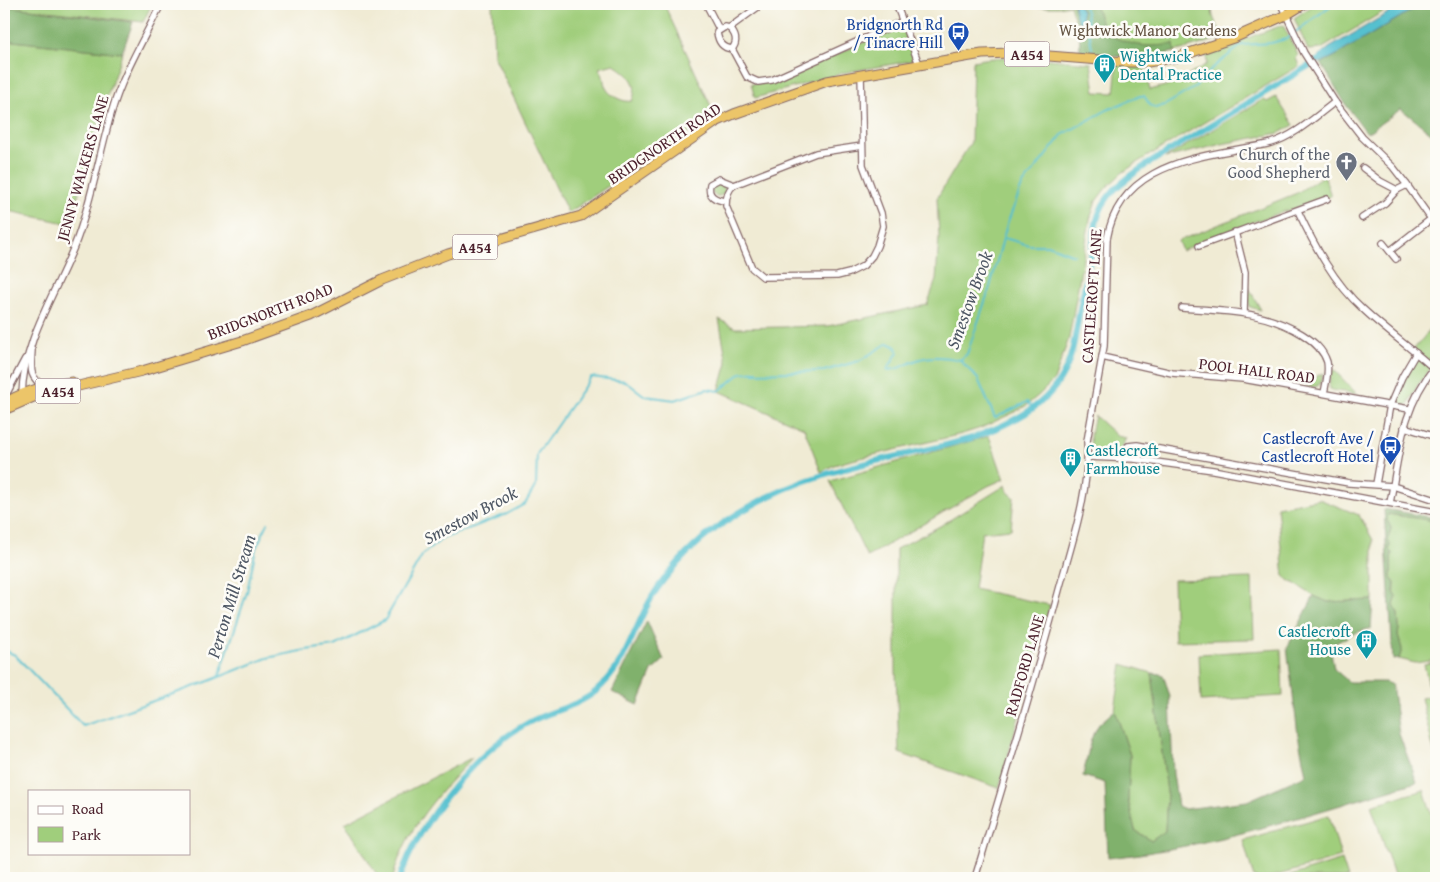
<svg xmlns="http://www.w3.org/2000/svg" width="1440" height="882" viewBox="0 0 1440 882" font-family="'Gentium Book Plus',serif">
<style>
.green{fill:#a0ce7c;stroke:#757654;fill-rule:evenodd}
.forest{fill:#80b16c;stroke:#65684c}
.water{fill:#55c0cf;stroke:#50707d}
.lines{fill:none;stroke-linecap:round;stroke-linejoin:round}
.stream{stroke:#55c0cf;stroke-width:2}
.canal{stroke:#55c0cf;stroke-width:6}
.minor-casing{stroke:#846666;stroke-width:8}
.highway-casing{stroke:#846666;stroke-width:11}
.minor{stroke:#fff;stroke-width:5.5}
.highway{stroke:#ecc569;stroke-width:9}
.labels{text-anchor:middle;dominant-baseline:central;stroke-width:5;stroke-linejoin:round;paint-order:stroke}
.shield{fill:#fdfcf7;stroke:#806168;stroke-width:1}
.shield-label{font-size:15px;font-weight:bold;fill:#4a1f2b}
.transit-label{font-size:16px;fill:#164399;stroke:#fdfcf7;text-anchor:end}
.park-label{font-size:16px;fill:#645443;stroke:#fdfcf7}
.culture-label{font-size:16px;fill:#0d838f;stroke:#fdfcf7;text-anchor:start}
.street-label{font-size:16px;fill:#4a1f2b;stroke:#fdfcf7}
.worship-label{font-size:16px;fill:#5b616d;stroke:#fdfcf7;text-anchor:end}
.water-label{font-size:18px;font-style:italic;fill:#4e5764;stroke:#fdfcf7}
</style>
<rect width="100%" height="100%" fill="#fdfcf7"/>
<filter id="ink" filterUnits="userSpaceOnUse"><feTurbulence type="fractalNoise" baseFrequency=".02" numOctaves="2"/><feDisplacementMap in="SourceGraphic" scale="10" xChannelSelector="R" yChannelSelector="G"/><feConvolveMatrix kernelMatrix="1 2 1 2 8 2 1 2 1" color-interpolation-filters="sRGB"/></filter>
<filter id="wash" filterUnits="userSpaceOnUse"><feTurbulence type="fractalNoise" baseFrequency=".0096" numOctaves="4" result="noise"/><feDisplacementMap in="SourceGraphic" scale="20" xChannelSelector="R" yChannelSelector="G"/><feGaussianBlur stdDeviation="1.12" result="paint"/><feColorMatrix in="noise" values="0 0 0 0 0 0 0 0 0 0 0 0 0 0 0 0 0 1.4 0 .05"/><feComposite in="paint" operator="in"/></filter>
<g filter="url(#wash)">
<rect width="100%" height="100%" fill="#f0ebd4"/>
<!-- green -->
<g class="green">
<polygon points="4,4 152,4 143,22 4,6"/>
<path d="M492,4H664L715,115L568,213L494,56ZM614,64C628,74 640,82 632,101C624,103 610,96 606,88C603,82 605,77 599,68Z"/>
<path d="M1034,4H1215C1207,14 1219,27 1224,37C1199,45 1175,53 1149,56C1127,59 1102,55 1080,53L1079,25L1075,21L1070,5L1059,7H1034Z"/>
<polygon points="1315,4 1396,4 1321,49 1308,50 1294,18"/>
<polygon points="903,25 914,58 911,61 847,72 755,98 751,84 774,82"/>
<path d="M1283,25L1298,55L1296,58L1299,66L1138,162L1122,173L1106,188L1096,201L1090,219L1069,338L1054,380L1040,394L1027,405L1015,412L981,428L962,434L848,461L834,465L821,472L804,428L719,391L727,363L719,319L735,328L828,326L927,305L936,280L939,237L937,198L971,142L973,61C1011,53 1053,60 1091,63L1095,92L1114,93L1117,65L1144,67L1150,90L1176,83L1207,64L1206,53Z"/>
<polygon points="4,40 122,53 102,111 70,224 4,210"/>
<polygon points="1276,97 1294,125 1279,133 1222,144 1165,158 1264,99 1267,102"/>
<path d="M1324,175L1331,196C1281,213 1229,228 1182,251L1178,241L1297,193Z"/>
<circle cx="718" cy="189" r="7"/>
<polygon points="1249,288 1261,310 1250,307 1248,302"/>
<polygon points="1436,319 1436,361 1432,366 1414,349 1428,332 1432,324"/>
<polygon points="1416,355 1431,368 1417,386 1407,406 1392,403"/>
<polygon points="1331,367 1357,394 1331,390 1329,387"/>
<polygon points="1323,373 1321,382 1318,386 1313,387 1301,384"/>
<path d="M1095,416L1117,436L1126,438C1124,441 1123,447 1120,450C1113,457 1099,453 1091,448L1090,436Z"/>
<polygon points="989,436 1004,479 988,486 867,557 830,481"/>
<polygon points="1006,485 1008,492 1014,497 1011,529 982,532 974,589 1050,605 999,788 899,753 896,671 896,549 940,526"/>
<polygon points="1319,499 1359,515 1373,540 1373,600 1328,602 1314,596 1284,577 1277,507"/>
<path d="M1388,514L1436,521V660L1415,663L1399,659L1402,649L1398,636L1399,628L1398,614L1394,605L1395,583L1391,578C1392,569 1390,562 1392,553L1389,550L1390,545L1388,539L1391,528L1387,520Z"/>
<polygon points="1252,578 1254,639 1175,641 1173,580"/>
<polygon points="1281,649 1283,696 1201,701 1199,654"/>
<polygon points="1436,662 1436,760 1421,698 1431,696 1424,664"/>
<polygon points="1122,664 1152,673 1167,792 1165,832 1151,841 1135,830 1128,800 1130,755 1115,710"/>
<path d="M473,757C440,792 404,830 393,878H379L345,823Z"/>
<polygon points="1424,790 1436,827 1436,878 1395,878 1371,805"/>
<polygon points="1329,815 1341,857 1268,878 1254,878 1243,840"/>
<polygon points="1342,860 1348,878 1284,878"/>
</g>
<!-- forest -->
<g class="forest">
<path d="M1073,4H1095L1105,33C1133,46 1143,48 1174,44L1175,52L1147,57L1112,56L1080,53L1079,25Z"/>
<polygon points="1422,4 1436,4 1436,137 1401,109 1367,133 1346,105 1321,63 1335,56"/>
<polygon points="4,6 133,22 122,53 4,40"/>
<path d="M1384,509L1436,518V521L1388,514L1387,520L1391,528L1388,539L1390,545L1389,550L1392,553C1390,562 1392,569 1391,578L1395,583L1394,592L1397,597L1394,605L1398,614L1399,628L1398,636L1402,649L1399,659L1393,660Z"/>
<path d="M1314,596L1328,602L1373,600L1371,628L1355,633L1330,646L1334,669L1349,682H1385L1392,685L1399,734L1417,782C1316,812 1214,847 1108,858L1105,783L1083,776L1091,739L1099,724L1115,710L1130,755L1128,800L1135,830L1151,841L1165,831L1167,792L1152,673L1160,674L1164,677L1170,697L1173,774L1178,806L1185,809L1247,801L1306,775L1298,735L1287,648Z"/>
<polygon points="647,621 664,660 652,671 638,705 612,692"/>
</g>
<!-- water -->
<g class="water">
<polygon points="1074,4 1078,4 1082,11 1082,23 1079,22 1076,17"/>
<polygon points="1403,4 1422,4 1335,56 1321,63 1316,59 1329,48"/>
</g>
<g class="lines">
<!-- stream -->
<g class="stream">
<polyline points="1083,4 1086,12 1092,49"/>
<polyline points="1004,238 1029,245 1048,245 1074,255"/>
<polyline points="961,361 978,379 995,418 1027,402 1034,409"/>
<path d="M4,650L15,655L83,726L204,683L267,658L306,650L335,646L385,620L423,554L442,539L507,514L525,504L536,485L537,454L591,377L625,381L645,396L675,400L707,389L719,391L741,373L757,371L754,373L824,371L859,361L888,343L895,346L898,352L887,370C902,369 903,365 917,360C931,355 946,357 960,360L967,354L990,287L1007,224L1022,186L1062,135L1107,110L1140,96H1144L1150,105L1155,108L1165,105L1194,88L1215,66L1242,45L1271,43L1286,39L1333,4"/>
<polyline points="219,677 247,592 256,548 268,523"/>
</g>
<!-- canal -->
<path class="canal" d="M400,878C419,822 474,753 526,724C548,711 575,708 595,692C622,670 631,638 646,608C653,594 662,581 672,570C709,524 770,491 826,474C875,459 926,452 975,437C1015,422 1056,403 1070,358C1075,342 1077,326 1080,309C1086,281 1092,252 1096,223C1103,194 1123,181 1146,165L1325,56"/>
</g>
</g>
<g filter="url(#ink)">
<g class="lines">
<defs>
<g id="minor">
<polyline points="706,4 719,29"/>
<polyline points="896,4 919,64"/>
<polyline points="1281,4 1304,53 1335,102 1362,137 1393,167 1407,185 1436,226"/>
<path d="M725,27L729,28C736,34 738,42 732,49C722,48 718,41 717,32Z"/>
<polyline points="729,28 762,4"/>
<polyline points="732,49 747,77 758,82 772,80 903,21"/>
<path d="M861,74L863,165L881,213L883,226L877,246L872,256L863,266L849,273L837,276L763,277L752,268L726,206C726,198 727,190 734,185L816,153L862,146"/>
<polyline points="1363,168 1380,181 1397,190 1407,185"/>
<path d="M726,201C715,200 707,196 710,184L719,179L734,185"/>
<path d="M1298,211C1314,245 1334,283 1363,309C1385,330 1411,348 1433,368"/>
<polyline points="1362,218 1385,203 1397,190"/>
<polyline points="1235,232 1245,272 1244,313"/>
<polyline points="1383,243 1396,259"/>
<polyline points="1199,246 1327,199"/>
<polyline points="1390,251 1431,219"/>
<path d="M1182,308C1224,311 1265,311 1302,334C1313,341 1323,349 1327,362C1329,373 1326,383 1324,393"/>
<path d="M32,350C31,368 28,377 45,387"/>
<polyline points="1102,357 1172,373 1243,379 1409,409"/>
<path d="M22,395C23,339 58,290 77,239C92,198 99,156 111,114C122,75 144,39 161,4"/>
<polyline points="4,396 8,391 25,359"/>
<polyline points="1404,427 1436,437"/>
<polyline points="1088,457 1134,459 1213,470 1436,512"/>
<polyline points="1126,459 1128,446 1137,445 1349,483 1393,486 1436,500"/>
<polyline points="1376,484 1390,405 1402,377 1416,353"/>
<path d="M1390,503C1400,450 1401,409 1436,365"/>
<path d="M975,878C1004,782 1033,687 1059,590C1072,542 1090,491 1087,441L1104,346L1107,239C1118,174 1177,160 1234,150C1246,147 1259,147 1271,143C1295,136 1316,116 1335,102"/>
</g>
<g id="highway">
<path d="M4,404C24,390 49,385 72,382"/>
<polyline points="4,410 36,396 142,371 242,341 311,316 382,280 448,254 581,216 716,122 734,114 827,81 982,54 1011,53 1125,62 1148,62 1178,57 1236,37 1286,15 1304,4"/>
</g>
</defs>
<!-- minor casing -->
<use href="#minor" class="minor-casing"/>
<!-- highway casing -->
<use href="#highway" class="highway-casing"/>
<!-- minor -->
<use href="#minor" class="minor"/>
<!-- highway -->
<use href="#highway" class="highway"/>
</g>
</g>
<!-- icons -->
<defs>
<symbol id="bus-pin" viewBox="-11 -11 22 30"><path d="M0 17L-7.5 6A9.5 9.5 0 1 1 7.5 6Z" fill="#1a4fb4" stroke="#fdfcf7"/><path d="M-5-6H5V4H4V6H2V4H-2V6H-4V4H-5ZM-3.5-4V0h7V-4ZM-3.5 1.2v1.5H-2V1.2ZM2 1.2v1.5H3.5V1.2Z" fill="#fff"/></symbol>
<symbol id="building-pin" viewBox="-11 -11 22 30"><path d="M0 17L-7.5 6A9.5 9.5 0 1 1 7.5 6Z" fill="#0f9aa8" stroke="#fdfcf7"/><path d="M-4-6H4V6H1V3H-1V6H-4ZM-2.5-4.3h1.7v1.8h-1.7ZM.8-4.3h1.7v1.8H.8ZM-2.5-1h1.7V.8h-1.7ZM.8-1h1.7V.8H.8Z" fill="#fff"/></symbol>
<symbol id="church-pin" viewBox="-11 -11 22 30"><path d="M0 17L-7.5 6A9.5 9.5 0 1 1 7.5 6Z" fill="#6b7280" stroke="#fdfcf7"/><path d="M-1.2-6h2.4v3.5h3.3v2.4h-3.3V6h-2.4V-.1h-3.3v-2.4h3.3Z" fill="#fff"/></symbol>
</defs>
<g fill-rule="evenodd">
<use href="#bus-pin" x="946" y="20" width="25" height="34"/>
<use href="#building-pin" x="1092" y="52" width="25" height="34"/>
<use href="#church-pin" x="1334" y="150" width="25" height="34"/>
<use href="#bus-pin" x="1378" y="434" width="25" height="34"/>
<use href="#building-pin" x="1058" y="446" width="25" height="34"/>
<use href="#building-pin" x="1354" y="628" width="25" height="34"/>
</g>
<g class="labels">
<!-- shield labels -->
<g class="shield">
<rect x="1004.5" y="41.5" width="45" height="25" rx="4"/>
<rect x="452.5" y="234.5" width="45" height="25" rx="4"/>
<rect x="35.5" y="378.5" width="45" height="25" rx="4"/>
</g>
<g class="shield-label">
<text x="1027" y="54">A454</text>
<text x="475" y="247">A454</text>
<text x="58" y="391">A454</text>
</g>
<!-- transit labels -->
<g class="transit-label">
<text x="943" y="24">Bridgnorth Rd<tspan x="943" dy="18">/ Tinacre Hill</tspan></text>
<text x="1374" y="438">Castlecroft Ave /<tspan x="1374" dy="18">Castlecroft Hotel</tspan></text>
</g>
<!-- park labels -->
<g class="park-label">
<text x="1148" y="30">Wightwick Manor Gardens</text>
</g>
<!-- culture labels -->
<g class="culture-label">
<text x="1120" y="56">Wightwick<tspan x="1120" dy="18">Dental Practice</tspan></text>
<text x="1086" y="450">Castlecroft<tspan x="1086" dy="18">Farmhouse</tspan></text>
<text x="1351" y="631" text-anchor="end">Castlecroft<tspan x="1351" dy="18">House</tspan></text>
</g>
<!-- street labels -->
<g class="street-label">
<text transform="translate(664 143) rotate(-34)">BRIDGNORTH ROAD</text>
<text transform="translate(82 168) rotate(-74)">JENNY WALKERS LANE</text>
<text transform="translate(1091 296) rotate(-86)">CASTLECROFT LANE</text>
<text transform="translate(270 311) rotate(-21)">BRIDGNORTH ROAD</text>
<text transform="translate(1257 370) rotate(7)">POOL HALL ROAD</text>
<text transform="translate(1024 665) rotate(-74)">RADFORD LANE</text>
</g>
<!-- worship labels -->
<g class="worship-label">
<text x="1330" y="154">Church of the<tspan x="1330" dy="18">Good Shepherd</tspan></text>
</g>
<!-- water labels -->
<g class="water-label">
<text transform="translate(969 300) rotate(-70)">Smestow Brook</text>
<text transform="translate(470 515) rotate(-28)">Smestow Brook</text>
<text transform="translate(231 596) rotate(-73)">Perton Mill Stream</text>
</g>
</g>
<!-- margin -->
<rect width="1440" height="882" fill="none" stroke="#fdfcf7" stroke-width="20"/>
<!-- legend -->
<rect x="28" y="790" width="162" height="65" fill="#fdfcf7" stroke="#b5a4a5"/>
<rect x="38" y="806" width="25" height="8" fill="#ffffff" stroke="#b5a4a5"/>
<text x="72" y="814" font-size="15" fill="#4a1f2b">Road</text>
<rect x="38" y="827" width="25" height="15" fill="#a0ce7c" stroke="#b5a4a5"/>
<text x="72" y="840" font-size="15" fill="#4a1f2b">Park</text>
</svg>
